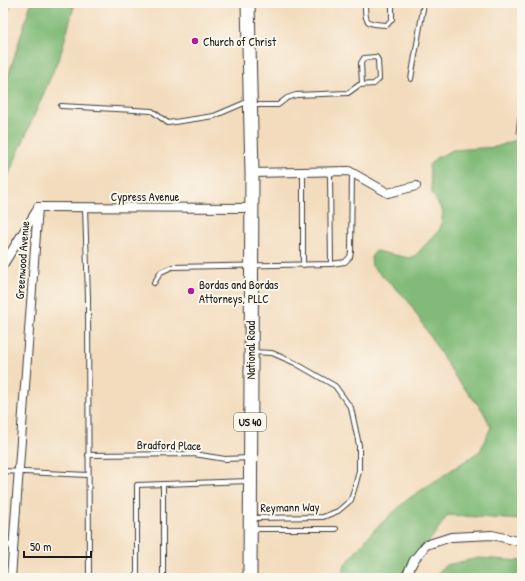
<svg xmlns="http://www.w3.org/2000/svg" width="525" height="581" viewBox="0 0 525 581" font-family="'Patrick Hand',sans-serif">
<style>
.forest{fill:#82bb79;stroke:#4f6c4a}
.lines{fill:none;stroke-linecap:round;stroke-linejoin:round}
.river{stroke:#43afc1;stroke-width:16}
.service-casing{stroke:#3c3934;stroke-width:6}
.minor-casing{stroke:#3c3934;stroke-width:10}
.primary-casing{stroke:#3c3934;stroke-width:15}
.service{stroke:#fff;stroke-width:4}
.minor{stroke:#fff;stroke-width:8}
.primary{stroke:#fff;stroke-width:13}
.poi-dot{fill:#b5179e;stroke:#fbf7ec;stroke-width:1.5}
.labels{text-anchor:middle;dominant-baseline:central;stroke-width:4;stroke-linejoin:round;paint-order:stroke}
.shield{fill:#fbf7ec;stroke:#5f5e5a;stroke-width:1}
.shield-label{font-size:11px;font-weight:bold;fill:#1c1c1c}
.poi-label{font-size:12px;fill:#1c1c1c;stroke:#fbf7ec;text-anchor:start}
.street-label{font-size:12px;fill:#1c1c1c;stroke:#fbf7ec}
</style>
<rect width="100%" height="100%" fill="#fbf7ec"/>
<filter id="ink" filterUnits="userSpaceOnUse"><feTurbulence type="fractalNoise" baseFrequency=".025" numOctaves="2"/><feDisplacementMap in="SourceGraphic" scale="8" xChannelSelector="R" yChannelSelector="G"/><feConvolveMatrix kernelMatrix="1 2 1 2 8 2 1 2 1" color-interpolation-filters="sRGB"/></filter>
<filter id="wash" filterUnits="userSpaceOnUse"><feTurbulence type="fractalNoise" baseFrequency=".012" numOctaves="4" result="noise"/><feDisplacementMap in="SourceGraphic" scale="16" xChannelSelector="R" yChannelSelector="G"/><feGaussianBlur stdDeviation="0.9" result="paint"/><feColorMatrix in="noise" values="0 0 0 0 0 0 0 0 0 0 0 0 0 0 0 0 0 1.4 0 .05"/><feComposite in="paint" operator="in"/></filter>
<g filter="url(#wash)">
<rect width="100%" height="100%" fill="#f3dcbd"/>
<!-- forest -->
<g class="forest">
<polygon points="31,3 75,3 61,53 6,181 3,184 3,93"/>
<polygon points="522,134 522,520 448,515 403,578 342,578 345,565 373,531 408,499 480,451 491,427 483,411 456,378 407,299 372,266 371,257 376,251 409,258 416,255 440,229 443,212 432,193 429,165 436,158 453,150 496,147 513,141"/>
<polygon points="479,558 522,561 522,578 432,578 446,565"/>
</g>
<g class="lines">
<!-- river -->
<polyline class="river" points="3,5 4,3"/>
</g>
</g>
<g filter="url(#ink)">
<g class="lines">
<defs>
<g id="service">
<path d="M365,3C365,24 366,24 387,25L392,19V3"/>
<polyline points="411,79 424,3"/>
<polyline points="252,105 278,105 287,98 296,95 348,93 359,85 374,84 379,79 378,60 376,57 364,58 361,63 362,84"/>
<polyline points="61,106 152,111 168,123 214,116 249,101"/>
<polyline points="327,172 330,176 331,264"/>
<polyline points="303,173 303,265"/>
<polyline points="85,208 88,297 89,578"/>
<polyline points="154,283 161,272 172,267 331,264 345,262 350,257 351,252 352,173"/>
<polyline points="252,352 272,353 295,363 335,386 351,408 359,445 359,471 356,483 351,500 338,511 323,517 253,518"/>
<polyline points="88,455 194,454 225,459 249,458"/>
<polyline points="3,471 88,475"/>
<polyline points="163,484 163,578"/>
<polyline points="252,529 336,529"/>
<polyline points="3,545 13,545"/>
<polyline points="137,578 137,485 248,481"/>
</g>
<g id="minor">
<polyline points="521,130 522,119"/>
<polyline points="252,173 349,171 388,193 416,186"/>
<polyline points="38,207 251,208"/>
<polyline points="3,265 37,210"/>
<polyline points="11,578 38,207"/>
<polyline points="405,578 414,560 426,545 451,537 492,535 522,542"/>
</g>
<polyline id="primary" points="248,3 252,173 250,578"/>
</defs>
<!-- service casing -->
<use href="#service" class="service-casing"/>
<!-- minor casing -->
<use href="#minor" class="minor-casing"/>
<!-- primary casing -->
<use href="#primary" class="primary-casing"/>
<!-- service -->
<use href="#service" class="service"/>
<!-- minor -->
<use href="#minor" class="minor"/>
<!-- primary -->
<use href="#primary" class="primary"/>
</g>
</g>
<!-- markers -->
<g class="poi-dot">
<circle cx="195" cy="41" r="4"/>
<circle cx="191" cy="291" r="4"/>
</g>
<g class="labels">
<!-- shield labels -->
<rect class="shield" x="234" y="413" width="32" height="18" rx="3"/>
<g class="shield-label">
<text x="250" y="422">US 40</text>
</g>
<!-- poi labels -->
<g class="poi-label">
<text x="203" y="41">Church of Christ</text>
<text x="199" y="284">Bordas and Bordas<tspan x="199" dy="14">Attorneys, PLLC</tspan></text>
</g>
<!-- street labels -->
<g class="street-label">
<text x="145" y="196">Cypress Avenue</text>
<text transform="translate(22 260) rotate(-86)">Greenwood Avenue</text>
<text transform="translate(250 350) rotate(-90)">National Road</text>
<text transform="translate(169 445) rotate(1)">Bradford Place</text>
<text transform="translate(290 507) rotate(-1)">Reymann Way</text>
</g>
</g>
<!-- margin -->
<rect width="525" height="581" fill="none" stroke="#fbf7ec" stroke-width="16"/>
<!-- scale -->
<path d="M24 551v6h67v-6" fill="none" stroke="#1c1c1c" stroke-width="2"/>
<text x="30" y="551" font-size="12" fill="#1c1c1c" stroke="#fbf7ec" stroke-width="3" paint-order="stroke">50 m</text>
</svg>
